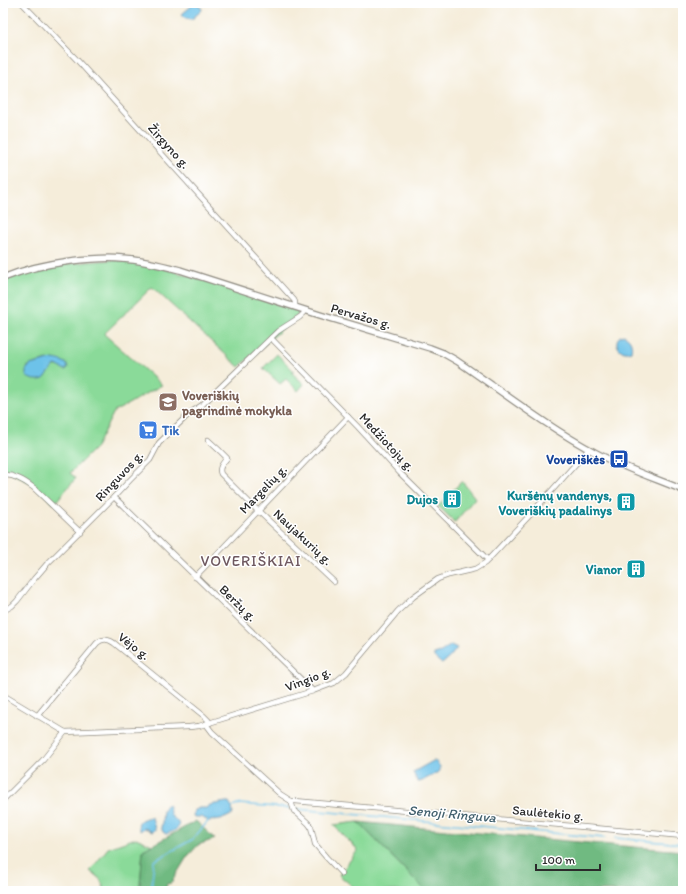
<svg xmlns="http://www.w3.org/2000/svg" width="686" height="894" viewBox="0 0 686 894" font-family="Itim,sans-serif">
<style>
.green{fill:#8ada99;stroke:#5a8262;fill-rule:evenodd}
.forest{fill:#6fba81;stroke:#4d7256}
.water{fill:#6dc2e9;stroke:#4c768a}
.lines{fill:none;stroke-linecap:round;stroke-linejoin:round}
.stream{stroke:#6dc2e9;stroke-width:1.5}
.minor-casing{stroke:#908c82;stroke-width:6}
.major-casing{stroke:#908c82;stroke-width:8}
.minor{stroke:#fff;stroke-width:4.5}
.major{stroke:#fff;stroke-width:5.5}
.labels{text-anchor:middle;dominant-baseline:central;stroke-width:3;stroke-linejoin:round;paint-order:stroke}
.street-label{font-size:13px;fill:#2b2b2b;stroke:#fff}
.education-label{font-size:13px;font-weight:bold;fill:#785e54;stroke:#fff;text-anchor:start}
.shop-label{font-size:13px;font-weight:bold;fill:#366cbe;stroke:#fff;text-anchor:start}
.transit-label{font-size:13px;font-weight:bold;fill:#164399;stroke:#fff;text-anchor:end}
.culture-label{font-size:13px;font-weight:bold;fill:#0d838f;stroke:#fff;text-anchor:end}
.water-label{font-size:14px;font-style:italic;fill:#42606e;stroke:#fff}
.quarter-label{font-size:15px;letter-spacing:1px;fill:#6e585f;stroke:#fff}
</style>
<rect width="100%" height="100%" fill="#fff"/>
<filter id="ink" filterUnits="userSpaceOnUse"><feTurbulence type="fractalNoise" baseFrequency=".025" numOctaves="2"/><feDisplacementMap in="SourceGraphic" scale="8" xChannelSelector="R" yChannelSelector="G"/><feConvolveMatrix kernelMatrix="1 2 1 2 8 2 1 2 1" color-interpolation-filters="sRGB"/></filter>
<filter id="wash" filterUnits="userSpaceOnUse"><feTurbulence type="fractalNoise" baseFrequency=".012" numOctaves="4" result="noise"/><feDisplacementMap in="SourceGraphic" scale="16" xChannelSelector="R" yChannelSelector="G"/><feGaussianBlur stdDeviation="0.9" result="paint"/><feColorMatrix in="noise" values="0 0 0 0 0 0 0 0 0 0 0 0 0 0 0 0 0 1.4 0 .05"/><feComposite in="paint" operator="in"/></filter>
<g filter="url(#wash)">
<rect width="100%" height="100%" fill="#f5edda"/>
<!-- green -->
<g class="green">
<path d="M111,260L136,262L155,266L234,289L297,311L298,313V315L239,367L152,287L104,334L162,385L114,412L96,447L70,473L76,478L54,504L33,484L3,469V281C36,265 74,263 111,260ZM48,360H57L66,363L65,370C62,368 58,365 54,366L44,379L27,367L30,365Z"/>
<polygon points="277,354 294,371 292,373 304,384 298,391 286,379 280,384 263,368"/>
<polygon points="462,481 475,498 455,522 438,506"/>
<polygon points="358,822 426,891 358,891 339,875 358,850 333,825"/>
<polygon points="136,838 152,845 143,850 140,885 137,888 138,891 105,891 100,879 90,871 108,848"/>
</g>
<!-- forest -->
<g class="forest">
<polygon points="196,821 215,839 198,845 187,857 171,883 167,884 166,886 169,891 138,891 137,888 140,885 143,850"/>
<polygon points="358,822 623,846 683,851 683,891 426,891"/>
</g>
<!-- water -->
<g class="water">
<path d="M195,3H197L202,9V10L192,19C188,19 184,17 182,14Z"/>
<path d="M623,335C630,337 633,344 631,351C620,357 610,339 623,335Z"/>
<path d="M53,359C59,360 66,361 68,367L66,370H65L56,365L54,366L44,379C39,381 30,380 26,376V370L30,365Z"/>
<polygon points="451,645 457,648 450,657 442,664 434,657 434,654 441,652"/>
<path d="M433,761C437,761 438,764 440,767V771L422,781L419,782L417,781L413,772L415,771Z"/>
<polygon points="226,802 229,802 232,807 233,814 225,818 209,821 201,817 194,817 193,816 194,811 199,808 206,808 210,805"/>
<path d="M166,805H168C170,808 169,812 171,815C174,820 178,819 179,826C176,831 171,832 166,834L163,832L161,827C164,819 160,813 166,805Z"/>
<path d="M150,817L152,818L154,824L155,830L152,832L147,829L144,828L140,831C135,821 142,819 150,817Z"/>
</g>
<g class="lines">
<!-- stream -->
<g class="stream">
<polyline points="232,807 239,804 289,808"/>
<polyline points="297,809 605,838"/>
<polyline points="615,838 683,844"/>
<polyline points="151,891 154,861 193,839 209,820"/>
</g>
</g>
</g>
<g filter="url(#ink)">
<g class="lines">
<defs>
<g id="minor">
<polyline points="22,3 77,60 294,300 295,302 295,307"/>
<polyline points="271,338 358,427 400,473 488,560"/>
<path d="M208,440L220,451L227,458C223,463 218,468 221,474L254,507L334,582"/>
<path d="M3,475C14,474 25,481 34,488L80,532"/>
<polyline points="114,497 313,691"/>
<polyline points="195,577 348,417"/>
<polyline points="3,611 12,606 17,601 34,579 47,564 114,497 130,480 150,460 159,443 190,413 202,405 278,331 300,317 304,313 305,311"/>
<polyline points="3,695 65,732 189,727 199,726 313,691 334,683 346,673 398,611 413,597 438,579 449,575 475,569 485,563 529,516 589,449"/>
<path d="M37,716L97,643C103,638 108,639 114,643L204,716L208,720L210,723"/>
<polyline points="206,724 212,732 280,794 291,801"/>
<polyline points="3,800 43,760 65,732"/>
<polyline points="291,801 295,801 683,836"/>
<polyline points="291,801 294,811 297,813 308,823 311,827 315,844 326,857 342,874"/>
</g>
<path id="major" d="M3,278C25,269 47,264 71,261C88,259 106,257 123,259C142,260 161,265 180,270L320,315L430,348L443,353L457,361C503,392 547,427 596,453C624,468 654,478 683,490"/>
</defs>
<!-- minor casing -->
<use href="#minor" class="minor-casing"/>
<!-- major casing -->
<use href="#major" class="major-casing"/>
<!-- minor -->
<use href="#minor" class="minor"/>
<!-- major -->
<use href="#major" class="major"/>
</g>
</g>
<!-- icons -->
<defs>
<symbol id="school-square" viewBox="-11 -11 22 22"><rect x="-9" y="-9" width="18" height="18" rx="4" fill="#8d6e63" stroke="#fff"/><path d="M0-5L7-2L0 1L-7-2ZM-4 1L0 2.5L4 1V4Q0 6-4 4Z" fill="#fff"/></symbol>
<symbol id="supermarket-square" viewBox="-11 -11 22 22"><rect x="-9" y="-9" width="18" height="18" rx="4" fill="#3f7fe0" stroke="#fff"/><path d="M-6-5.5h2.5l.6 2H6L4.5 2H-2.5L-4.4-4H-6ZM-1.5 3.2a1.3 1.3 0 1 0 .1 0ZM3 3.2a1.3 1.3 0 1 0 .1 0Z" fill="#fff"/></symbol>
<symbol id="bus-square" viewBox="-11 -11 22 22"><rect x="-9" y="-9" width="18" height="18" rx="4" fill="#1a4fb4" stroke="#fff"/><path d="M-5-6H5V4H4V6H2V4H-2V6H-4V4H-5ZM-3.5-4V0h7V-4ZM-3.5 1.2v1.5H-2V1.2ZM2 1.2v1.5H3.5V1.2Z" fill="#fff"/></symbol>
<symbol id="building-square" viewBox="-11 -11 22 22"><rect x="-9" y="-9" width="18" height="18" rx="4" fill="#0f9aa8" stroke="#fff"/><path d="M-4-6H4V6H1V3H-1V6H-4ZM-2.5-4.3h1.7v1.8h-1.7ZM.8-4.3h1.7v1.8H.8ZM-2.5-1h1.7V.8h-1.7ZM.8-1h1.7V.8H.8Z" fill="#fff"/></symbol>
</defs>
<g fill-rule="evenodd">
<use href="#school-square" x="157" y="391" width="22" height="22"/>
<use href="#supermarket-square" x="137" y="419" width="22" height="22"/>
<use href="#bus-square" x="608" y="448" width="22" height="22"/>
<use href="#building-square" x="441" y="488" width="22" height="22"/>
<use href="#building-square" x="615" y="491" width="22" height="22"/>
<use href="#building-square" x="625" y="558" width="22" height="22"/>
</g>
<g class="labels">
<!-- street labels -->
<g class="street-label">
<text transform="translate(169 146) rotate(48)">Žirgyno g.</text>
<text transform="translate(361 316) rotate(16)">Pervažos g.</text>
<text transform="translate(387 442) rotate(47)">Medžiotojų g.</text>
<text transform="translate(119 476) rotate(-47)">Ringuvos g.</text>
<text transform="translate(263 489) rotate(-46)">Margelių g.</text>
<text transform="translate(303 537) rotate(43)">Naujakurių g.</text>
<text transform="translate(238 603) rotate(44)">Beržų g.</text>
<text transform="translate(134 646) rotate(37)">Vėjo g.</text>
<text transform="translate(308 679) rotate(-21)">Vingio g.</text>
<text transform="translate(548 813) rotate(5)">Saulėtekio g.</text>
</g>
<!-- education labels -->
<g class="education-label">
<text x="182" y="395">Voveriškių<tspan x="182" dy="15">pagrindinė mokykla</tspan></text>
</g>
<!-- shop labels -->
<g class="shop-label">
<text x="162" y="430">Tik</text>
</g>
<!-- transit labels -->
<g class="transit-label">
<text x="605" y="459">Voveriškės</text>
</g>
<!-- culture labels -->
<g class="culture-label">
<text x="612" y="495">Kuršėnų vandenys,<tspan x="612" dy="15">Voveriškių padalinys</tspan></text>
<text x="438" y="499">Dujos</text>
<text x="622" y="569">Vianor</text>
</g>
<!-- water labels -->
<g class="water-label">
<text transform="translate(452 814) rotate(5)">Senoji Ringuva</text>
</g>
<!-- quarter labels -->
<g class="quarter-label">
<text x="251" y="561">VOVERIŠKIAI</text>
</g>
</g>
<!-- margin -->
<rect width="686" height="894" fill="none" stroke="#fff" stroke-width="16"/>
<!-- scale -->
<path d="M536 864v6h64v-6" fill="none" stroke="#2b2b2b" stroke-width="2"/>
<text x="542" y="864" font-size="12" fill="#2b2b2b" stroke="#ffffff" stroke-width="3" paint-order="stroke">100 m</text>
</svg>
